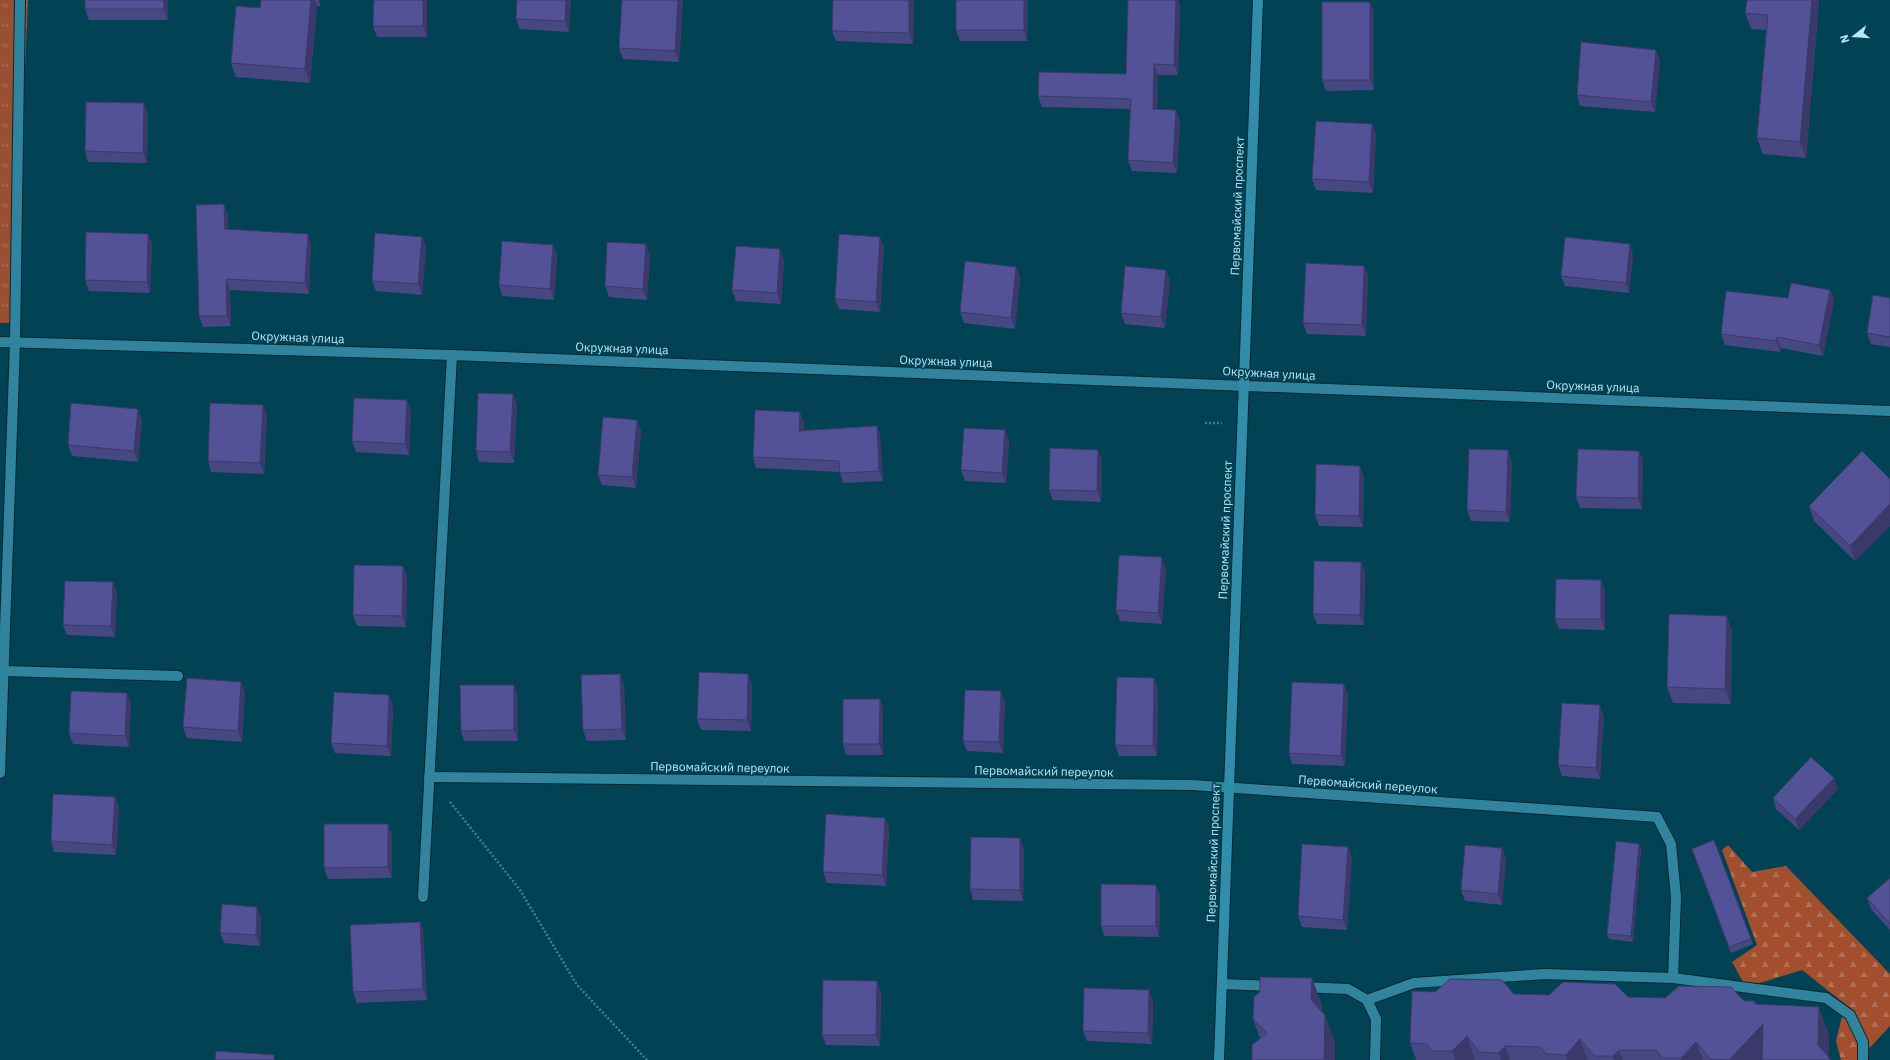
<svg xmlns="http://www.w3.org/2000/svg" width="1890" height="1060" viewBox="0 0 1890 1060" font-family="'IBM Plex Sans',sans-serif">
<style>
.forest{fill:url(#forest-firs)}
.park{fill:url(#park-tufts)}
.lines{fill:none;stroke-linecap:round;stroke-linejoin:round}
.lane-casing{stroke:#042832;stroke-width:12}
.street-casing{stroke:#042832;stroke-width:12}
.secondary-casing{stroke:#042832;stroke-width:12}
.path{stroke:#437e90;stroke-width:2.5;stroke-dasharray:2 2;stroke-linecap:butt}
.lane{stroke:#31849d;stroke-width:10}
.street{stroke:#31849d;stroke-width:10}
.secondary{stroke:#308eaa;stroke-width:10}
.wall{fill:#474782}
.shaded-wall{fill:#3a396a}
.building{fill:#535297;stroke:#3a396a}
.labels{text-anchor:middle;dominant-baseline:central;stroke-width:3.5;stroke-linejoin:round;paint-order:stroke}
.street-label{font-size:12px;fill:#b6e6f7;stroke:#014355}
</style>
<defs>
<pattern id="forest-firs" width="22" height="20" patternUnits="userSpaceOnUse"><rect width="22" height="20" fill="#a34f2d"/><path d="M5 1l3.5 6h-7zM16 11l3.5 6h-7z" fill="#b17157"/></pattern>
<pattern id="park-tufts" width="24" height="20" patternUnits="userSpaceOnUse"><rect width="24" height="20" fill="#995032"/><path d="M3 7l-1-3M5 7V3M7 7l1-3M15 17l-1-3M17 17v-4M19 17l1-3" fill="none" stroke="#a9725b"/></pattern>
</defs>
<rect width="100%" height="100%" fill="#014355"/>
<!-- forest -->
<polygon class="forest" points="1728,845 1752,872 1786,866 1890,974 1890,1026 1860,1058 1863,1060 1841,1060 1836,1041 1845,1004 1802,970 1746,987 1732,962 1757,945 1722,850"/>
<!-- park -->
<polygon class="park" points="0,0 28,0 14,323 0,323"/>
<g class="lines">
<defs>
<g id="lane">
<polyline points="3,671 178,676"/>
<polyline points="1657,817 1671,844 1676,897 1673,978"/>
<polyline points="423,897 452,355"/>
<polyline points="1222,984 1274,986"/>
<polyline points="1301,987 1348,989 1367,1000 1376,1019 1375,1060"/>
<polyline points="1367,1000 1414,983 1544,974 1673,978 1826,998 1850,1015 1863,1042 1863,1060"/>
</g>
<g id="street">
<polyline points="0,342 452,355 1890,411"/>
<polyline points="0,773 15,342 20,0"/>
<polyline points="429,777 1192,785 1657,817"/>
</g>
<polyline id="secondary" points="1219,1060 1258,0"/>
</defs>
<!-- lane casing -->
<use href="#lane" class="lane-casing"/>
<!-- street casing -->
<use href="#street" class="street-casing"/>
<!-- secondary casing -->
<use href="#secondary" class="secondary-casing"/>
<!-- path -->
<g class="path">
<polyline points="1205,423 1222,423"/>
<polyline points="450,802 520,890 577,985 647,1060"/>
</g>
<!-- lane -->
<use href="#lane" class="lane"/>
<!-- street -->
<use href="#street" class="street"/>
<!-- secondary -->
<use href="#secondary" class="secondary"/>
</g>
<!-- wall -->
<g class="wall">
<polygon points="85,0 168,0 168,20 89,20 85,9"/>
<polygon points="261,0 320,0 320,6 317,6 310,83 236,77 231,63 260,8"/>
<polygon points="374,0 427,0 427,37 377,37 373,26"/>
<polygon points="571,0 569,32 520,29 516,19"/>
<polygon points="622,0 683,0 679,62 623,59 619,48"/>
<polygon points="914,0 913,44 836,41 832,31"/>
<polygon points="1028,0 1027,41 960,41 956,30"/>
<polygon points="1176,0 1178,0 1180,6 1178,75 1158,75 1157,109 1176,110 1180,121 1177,173 1132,171 1128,160 1130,109 1042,107 1038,96 1126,74"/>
<polygon points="1747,0 1819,0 1819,2 1806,158 1763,154 1757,138 1766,30 1751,29 1745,13"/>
<polygon points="1370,2 1374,12 1374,90 1326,91 1322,80"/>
<polygon points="1660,60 1655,112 1580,106 1577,95"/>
<polygon points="148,114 147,163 88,162 85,151"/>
<polygon points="1372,124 1376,135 1373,193 1316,190 1312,179"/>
<polygon points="228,215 228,229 311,244 309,294 230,290 231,326 203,327 199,316"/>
<polygon points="148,234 152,244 150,293 89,291 85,280"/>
<polygon points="422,237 426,247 422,295 376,291 372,281"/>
<polygon points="880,237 884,248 880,312 839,309 835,299"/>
<polygon points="553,245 557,256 554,300 502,296 499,285"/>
<polygon points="650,255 647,300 609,297 605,286"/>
<polygon points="1633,255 1629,293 1565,286 1561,276"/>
<polygon points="784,260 781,304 736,301 732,290"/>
<polygon points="1364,266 1368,276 1366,336 1307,334 1303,323"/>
<polygon points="1016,267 1020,278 1015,329 964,323 960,312"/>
<polygon points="1166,270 1170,281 1165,328 1125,324 1121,313"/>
<polygon points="1830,290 1834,301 1823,356 1781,348 1780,352 1725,345 1721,334 1788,298"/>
<polygon points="1890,298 1890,347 1871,344 1867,333"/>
<polygon points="513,394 517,405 514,463 479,462 476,451"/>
<polygon points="263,405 267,416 264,474 211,472 208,461"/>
<polygon points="138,409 142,420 138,462 72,456 68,445"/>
<polygon points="411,411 409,455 356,452 352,441"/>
<polygon points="637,420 641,431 636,488 602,485 598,475"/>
<polygon points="804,423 804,430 877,426 880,437 883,481 843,483 840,472 756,468 753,457"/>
<polygon points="1009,441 1006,483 965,481 961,470"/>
<polygon points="1098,450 1102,461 1101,502 1053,500 1049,490"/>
<polygon points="1639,451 1643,461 1642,509 1580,508 1576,497"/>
<polygon points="1512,461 1510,522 1471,521 1467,510"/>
<polygon points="1364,477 1363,527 1319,526 1315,515"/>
<polygon points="1890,479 1890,526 1855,561 1814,521 1809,506"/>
<polygon points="1361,562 1365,572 1364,625 1317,624 1313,614"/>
<polygon points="403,566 407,577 406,627 357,626 353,615"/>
<polygon points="1166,568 1162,624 1120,621 1116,610"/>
<polygon points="1601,580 1605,591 1605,630 1559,629 1555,619"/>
<polygon points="113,582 117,593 115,637 67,635 63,625"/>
<polygon points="1732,631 1731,704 1673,703 1667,687"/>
<polygon points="620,674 624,685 626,740 587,741 583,730"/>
<polygon points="1154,678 1158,689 1157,756 1119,756 1115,745"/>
<polygon points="241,682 245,693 242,742 187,738 183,727"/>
<polygon points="752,684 751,731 701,730 697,719"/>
<polygon points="1344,684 1348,695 1345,766 1292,764 1289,753"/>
<polygon points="127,693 131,704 129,747 73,744 69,733"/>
<polygon points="518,695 518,741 464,741 461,731"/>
<polygon points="880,699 883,710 883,755 846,755 843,744"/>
<polygon points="1005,702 1003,753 967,751 963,741"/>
<polygon points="393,706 391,756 335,753 331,743"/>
<polygon points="1604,716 1600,779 1562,776 1558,765"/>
<polygon points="1838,789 1799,830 1776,809 1773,798"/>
<polygon points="115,797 119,808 116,855 54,852 51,841"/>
<polygon points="885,818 889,828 886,886 827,883 823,872"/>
<polygon points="388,824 392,835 392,878 328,879 324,868"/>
<polygon points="1020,838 1024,849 1023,901 973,900 970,889"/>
<polygon points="1714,840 1753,944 1731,953 1692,849"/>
<polygon points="1639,844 1641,849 1633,942 1609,939 1607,934"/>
<polygon points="1348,847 1352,858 1347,930 1302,927 1298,916"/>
<polygon points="1502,848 1506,859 1502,905 1465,901 1461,890"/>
<polygon points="1890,878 1890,930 1871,909 1867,898"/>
<polygon points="1160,895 1159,937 1104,936 1101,926"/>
<polygon points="261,917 260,946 224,943 220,933"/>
<polygon points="420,922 423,932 427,1000 357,1003 353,992"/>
<polygon points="881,992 880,1046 826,1045 822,1035"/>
<polygon points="1514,994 1755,1001 1756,1004 1829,1034 1828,1057 1831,1060 1416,1060 1410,1043"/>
<polygon points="1153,1001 1152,1044 1087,1041 1083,1031"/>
<polygon points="1322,1005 1322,1011 1335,1042 1260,1038 1253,1019"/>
</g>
<!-- shaded-wall -->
<g class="shaded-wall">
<polygon points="164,0 168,0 168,20 164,9"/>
<polygon points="311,0 315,0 317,6 310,83 305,69"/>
<polygon points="318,0 320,0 320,6"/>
<polygon points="423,0 427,0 427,37 423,26"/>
<polygon points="566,0 571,0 569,32 565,21"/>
<polygon points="678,0 683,0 679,62 675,51"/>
<polygon points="909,0 914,0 913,44 909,33"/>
<polygon points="1024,0 1028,0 1027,41 1024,30"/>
<polygon points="1176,0 1178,0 1180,6 1178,75 1174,65"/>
<polygon points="1812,0 1819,0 1819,2 1806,158 1800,142"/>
<polygon points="1370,2 1374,12 1374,90 1370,80"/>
<polygon points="1656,50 1660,60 1655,112 1651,102"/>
<polygon points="1154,64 1158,75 1157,120 1153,109"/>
<polygon points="144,103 148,114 147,163 143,153"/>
<polygon points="1176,110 1180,121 1177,173 1173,163"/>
<polygon points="1372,124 1376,135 1373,193 1369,182"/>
<polygon points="224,204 228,215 229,240 225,229"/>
<polygon points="148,234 152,244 150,293 147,282"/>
<polygon points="308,234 311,244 309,294 305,283"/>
<polygon points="422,237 426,247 422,295 418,284"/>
<polygon points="880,237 884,248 880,312 876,302"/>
<polygon points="646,244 650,255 647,300 643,289"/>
<polygon points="1630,244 1633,255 1629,293 1626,283"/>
<polygon points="553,245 557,256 554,300 550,289"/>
<polygon points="780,249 784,260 781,304 777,293"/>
<polygon points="1364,266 1368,276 1366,336 1362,325"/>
<polygon points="1016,267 1020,278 1015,329 1011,318"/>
<polygon points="1166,270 1170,281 1165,328 1161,317"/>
<polygon points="226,279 230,290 231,326 227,316"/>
<polygon points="1830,290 1834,301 1823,356 1819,345"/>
<polygon points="1777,337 1781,348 1780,352 1776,341"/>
<polygon points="513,394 517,405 514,463 510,452"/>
<polygon points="407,400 411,411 409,455 405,444"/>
<polygon points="263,405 267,416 264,474 260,463"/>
<polygon points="138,409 142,420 138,462 134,451"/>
<polygon points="800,412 804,423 803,441 799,431"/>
<polygon points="637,420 641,431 636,488 632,477"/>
<polygon points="877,426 880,437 883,481 879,471"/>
<polygon points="1005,430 1009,441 1006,483 1002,473"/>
<polygon points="1098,450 1102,461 1101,502 1097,491"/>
<polygon points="1508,450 1512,461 1510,522 1506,512"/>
<polygon points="1639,451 1643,461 1642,509 1638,498"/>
<polygon points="1360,466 1364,477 1363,527 1359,516"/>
<polygon points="1890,504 1890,526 1855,561 1850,546"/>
<polygon points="1162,557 1166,568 1162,624 1158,613"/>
<polygon points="1361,562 1365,572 1364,625 1360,615"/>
<polygon points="403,566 407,577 406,627 402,616"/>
<polygon points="1601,580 1605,591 1605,630 1601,619"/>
<polygon points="113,582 117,593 115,637 111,626"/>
<polygon points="1727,616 1732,631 1731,704 1725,689"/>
<polygon points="620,674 624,685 626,740 622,729"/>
<polygon points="748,674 752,684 751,731 747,720"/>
<polygon points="1154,678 1158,689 1157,756 1153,746"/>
<polygon points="241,682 245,693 242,742 238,731"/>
<polygon points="1344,684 1348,695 1345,766 1341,756"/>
<polygon points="514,685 518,695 518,741 514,730"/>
<polygon points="1001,691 1005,702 1003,753 999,742"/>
<polygon points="127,693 131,704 129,747 125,736"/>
<polygon points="389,695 393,706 391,756 387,746"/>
<polygon points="880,699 883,710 883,755 879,744"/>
<polygon points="1600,705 1604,716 1600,779 1596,768"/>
<polygon points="1834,778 1838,789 1799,830 1795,819"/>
<polygon points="115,797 119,808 116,855 112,845"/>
<polygon points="885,818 889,828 886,886 882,875"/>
<polygon points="388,824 392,835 392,878 388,867"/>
<polygon points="1020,838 1024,849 1023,901 1020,890"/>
<polygon points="1639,844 1641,849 1633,942 1631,936"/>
<polygon points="1348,847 1352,858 1347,930 1343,920"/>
<polygon points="1502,848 1506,859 1502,905 1498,894"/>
<polygon points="1156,885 1160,895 1159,937 1156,926"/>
<polygon points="257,907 261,917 260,946 256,935"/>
<polygon points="420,922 423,932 427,1000 423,989"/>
<polygon points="1312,978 1322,1005 1321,1028 1311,1000"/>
<polygon points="877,981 881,992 880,1046 876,1035"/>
<polygon points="1149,990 1153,1001 1152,1044 1148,1033"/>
<polygon points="1755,1001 1773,1051 1765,1060 1729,1060 1755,1004"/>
<polygon points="1819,1007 1829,1034 1828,1060 1818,1045"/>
<polygon points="1325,1015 1335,1042 1335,1060 1324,1060"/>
<polygon points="1467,1036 1475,1060 1455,1060 1452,1051"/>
<polygon points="1580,1039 1588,1060 1567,1060 1566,1055"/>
<polygon points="1696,1042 1703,1060 1681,1060 1681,1058"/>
<polygon points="1505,1046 1510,1060 1501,1060 1498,1053"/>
<polygon points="1619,1050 1623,1060 1614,1060 1613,1056"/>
</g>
<!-- building -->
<g class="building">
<rect x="85" y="0" width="79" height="9"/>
<polygon points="261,0 311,0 305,69 231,63 236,6 260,8"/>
<polygon points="374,0 423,0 423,26 373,26"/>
<polygon points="517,0 566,0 565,21 516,19"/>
<polygon points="622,0 678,0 675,51 619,48"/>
<polygon points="833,0 909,0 909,33 832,31"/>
<rect x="956" y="0" width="68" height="30"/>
<polygon points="1128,0 1176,0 1174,65 1154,64 1153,109 1176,110 1173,163 1128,160 1131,99 1038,96 1039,72 1126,74"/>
<polygon points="1747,0 1812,0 1800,142 1757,138 1768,15 1745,13"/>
<rect x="1322" y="2" width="48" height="78"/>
<polygon points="1581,42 1656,50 1651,102 1577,95"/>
<polygon points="86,102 144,103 143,153 85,151"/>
<polygon points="1316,121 1372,124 1369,182 1312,179"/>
<polygon points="224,204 225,229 308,234 305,283 226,279 227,316 199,316 196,205"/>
<polygon points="86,232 148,234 147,282 85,280"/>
<polygon points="375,233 422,237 418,284 372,281"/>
<polygon points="839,234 880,237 876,302 835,299"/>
<polygon points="1565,237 1630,244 1626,283 1561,276"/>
<polygon points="502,241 553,245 550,289 499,285"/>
<polygon points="607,242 646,244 643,289 605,286"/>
<polygon points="736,246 780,249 777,293 732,290"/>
<polygon points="965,261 1016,267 1011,318 960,312"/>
<polygon points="1306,263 1364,266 1362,325 1303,323"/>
<polygon points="1125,266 1166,270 1161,317 1121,313"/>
<polygon points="1791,283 1830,290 1819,345 1777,337 1776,341 1721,334 1726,291 1788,298"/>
<polygon points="1873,295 1890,298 1890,337 1867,333"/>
<polygon points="478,393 513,394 510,452 476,451"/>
<polygon points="354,398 407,400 405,444 352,441"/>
<polygon points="71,403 138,409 134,451 68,445"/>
<polygon points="210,403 263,405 260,463 208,461"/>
<polygon points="755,410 800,412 799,431 877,426 879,471 840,473 839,461 753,457"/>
<polygon points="603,417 637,420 632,477 598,475"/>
<polygon points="964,428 1005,430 1002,473 961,470"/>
<polygon points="1050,448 1098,450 1097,491 1049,490"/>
<polygon points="1469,449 1508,450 1506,512 1467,510"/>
<polygon points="1578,449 1639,451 1638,498 1576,497"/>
<polygon points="1862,451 1890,479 1890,504 1850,546 1809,506"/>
<polygon points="1316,464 1360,466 1359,516 1315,515"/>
<polygon points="1119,555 1162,557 1158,613 1116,610"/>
<polygon points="1314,561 1361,562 1360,615 1313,614"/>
<polygon points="354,565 403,566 402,616 353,615"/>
<polygon points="1556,579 1601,580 1601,619 1555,619"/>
<polygon points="65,581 113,582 111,626 63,625"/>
<polygon points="1669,614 1727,616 1725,689 1667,687"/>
<polygon points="699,672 748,674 747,720 697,719"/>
<polygon points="620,674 622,729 583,730 581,675"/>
<polygon points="1117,677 1154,678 1153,746 1115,745"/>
<polygon points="187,678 241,682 238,731 183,727"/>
<polygon points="1292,682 1344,684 1341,756 1289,753"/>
<polygon points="460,685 514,685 514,730 461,731"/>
<polygon points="965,690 1001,691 999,742 963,741"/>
<polygon points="71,691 127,693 125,736 69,733"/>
<polygon points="334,692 389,695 387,746 331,743"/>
<polygon points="843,699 880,699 879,744 843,744"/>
<polygon points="1562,703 1600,705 1596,768 1558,765"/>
<polygon points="1811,757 1834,778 1795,819 1773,798"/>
<polygon points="53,794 115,797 112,845 51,841"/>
<polygon points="826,814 885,818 882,875 823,872"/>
<polygon points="324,824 388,824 388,867 324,868"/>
<polygon points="971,837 1020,838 1020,890 970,889"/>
<polygon points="1714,840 1751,939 1729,947 1692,849"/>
<polygon points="1616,841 1639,844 1631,936 1607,934"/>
<polygon points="1302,844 1348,847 1343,920 1298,916"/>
<polygon points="1465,845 1502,848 1498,894 1461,890"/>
<polygon points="1890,878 1890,924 1867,898"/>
<polygon points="1101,884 1156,885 1156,926 1101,926"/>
<polygon points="222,904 257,907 256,935 220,933"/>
<polygon points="420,922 423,989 353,992 350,925"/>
<polygon points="1260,977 1312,978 1311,1000 1325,1015 1324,1060 1252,1060 1252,1045 1267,1033 1253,1019 1254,997 1260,992"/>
<polygon points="1450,979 1502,980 1514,994 1549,995 1563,982 1615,984 1628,997 1665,998 1679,986 1731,987 1744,1001 1755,1001 1755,1004 1819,1007 1818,1045 1831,1060 1762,1060 1763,1024 1729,1060 1710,1059 1696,1042 1681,1058 1662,1058 1656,1050 1619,1050 1613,1056 1594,1056 1580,1039 1566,1055 1546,1054 1540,1047 1505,1046 1498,1053 1479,1052 1467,1036 1452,1051 1432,1051 1427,1044 1410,1043 1412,991 1435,992"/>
<polygon points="823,980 877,981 876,1035 822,1035"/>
<polygon points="1084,988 1149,990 1148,1033 1083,1031"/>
<polygon points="216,1051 274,1055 274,1060 215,1060"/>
</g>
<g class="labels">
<!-- street labels -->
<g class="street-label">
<text transform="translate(1237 206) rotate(-88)">Первомайский проспект</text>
<text transform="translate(298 337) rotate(2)">Окружная улица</text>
<text transform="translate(622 348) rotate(2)">Окружная улица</text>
<text transform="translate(946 361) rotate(2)">Окружная улица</text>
<text transform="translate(1269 373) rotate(3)">Окружная улица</text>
<text transform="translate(1593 386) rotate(2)">Окружная улица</text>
<text transform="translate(1225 530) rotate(-88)">Первомайский проспект</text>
<text transform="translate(720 767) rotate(1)">Первомайский переулок</text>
<text transform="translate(1044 771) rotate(1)">Первомайский переулок</text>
<text transform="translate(1368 784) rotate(4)">Первомайский переулок</text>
<text transform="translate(1213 853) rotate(-88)">Первомайский проспект</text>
</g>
</g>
<!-- north arrow -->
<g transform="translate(1854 36) rotate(253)" stroke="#014355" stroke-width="3" paint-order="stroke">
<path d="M0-3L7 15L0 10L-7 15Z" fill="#b6e6f7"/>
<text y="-6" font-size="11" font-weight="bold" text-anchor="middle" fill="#b6e6f7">N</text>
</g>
</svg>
